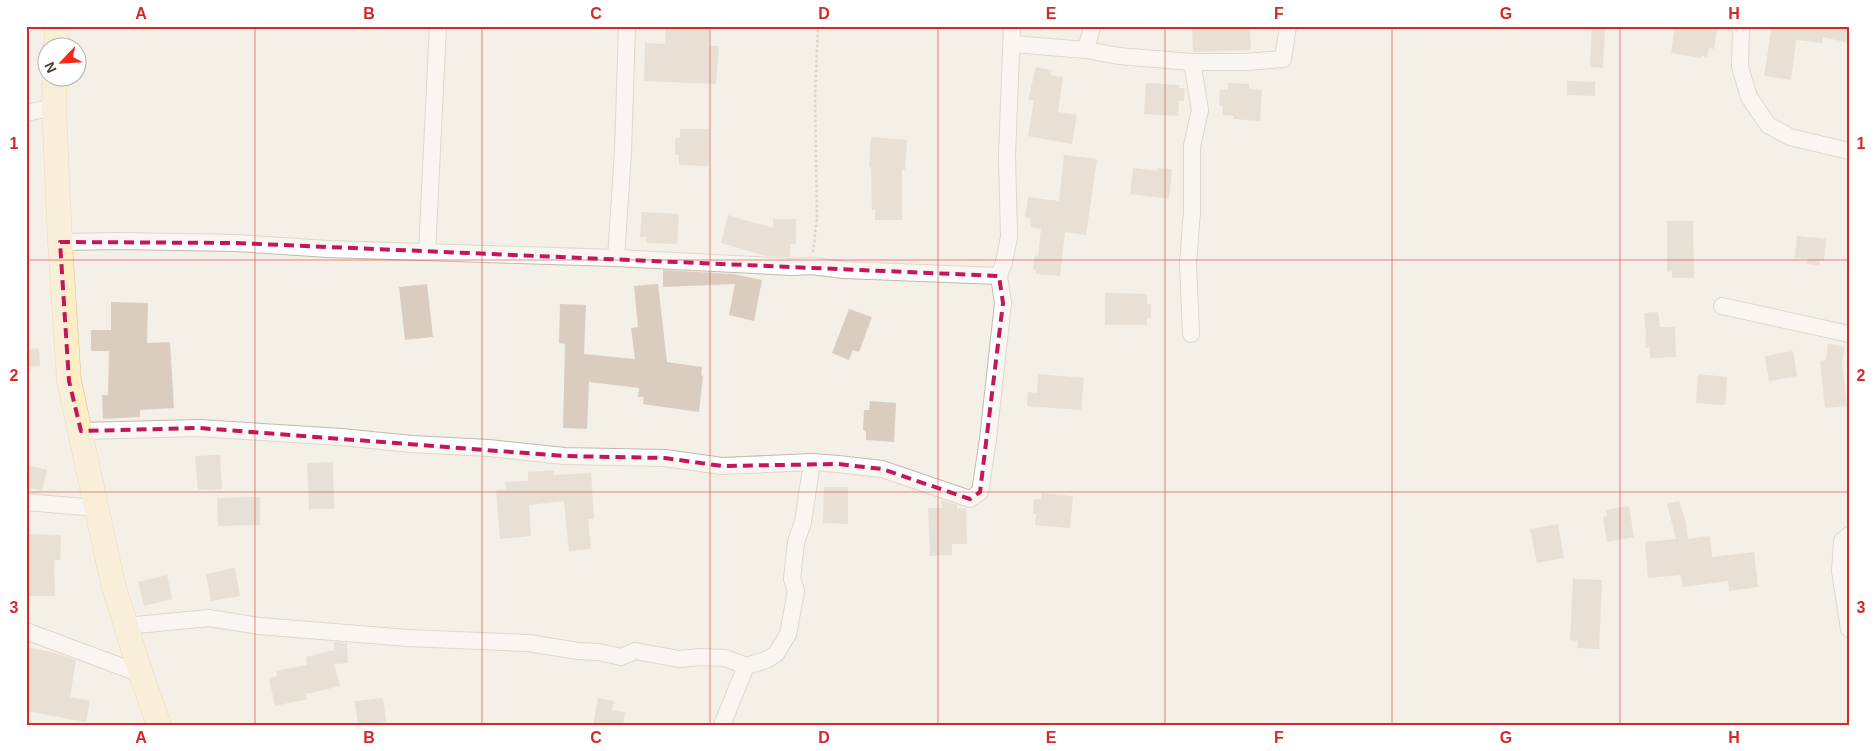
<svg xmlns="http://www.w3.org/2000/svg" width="1875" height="751" viewBox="0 0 1875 751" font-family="Helvetica,sans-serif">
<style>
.building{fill:#dacdbf}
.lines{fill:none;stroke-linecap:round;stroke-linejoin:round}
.street-casing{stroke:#c3b9ac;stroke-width:18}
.secondary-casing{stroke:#d7c194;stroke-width:25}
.path{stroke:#c3b199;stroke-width:2.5;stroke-dasharray:2.5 2.5;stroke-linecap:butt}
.street{stroke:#fff;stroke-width:16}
.secondary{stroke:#ffedc6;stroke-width:24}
.marked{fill:none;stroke:#c2185b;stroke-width:4;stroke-dasharray:10 6;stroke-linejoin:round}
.grid{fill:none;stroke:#d62828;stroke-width:1;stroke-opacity:0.55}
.neatline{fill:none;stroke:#d62828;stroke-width:2}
.grid-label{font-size:16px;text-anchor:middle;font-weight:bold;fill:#d62828}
</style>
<rect width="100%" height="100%" fill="#f4efe7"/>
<!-- building -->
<g class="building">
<polygon points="666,26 709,26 709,46 719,46 716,84 644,81 645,43 665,44"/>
<polygon points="1592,26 1605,26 1603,68 1590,67"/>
<polygon points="1675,26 1694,26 1717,30 1714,49 1709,48 1707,57 1702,56 1701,58 1671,53"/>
<polygon points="1772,26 1849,26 1849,43 1823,37 1822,43 1796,40 1791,80 1764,76"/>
<polygon points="1250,28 1251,50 1193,52 1192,29"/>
<polygon points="1036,67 1052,70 1051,75 1063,77 1058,112 1077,115 1072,144 1028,136 1034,100 1028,100"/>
<polygon points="1567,81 1595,82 1595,96 1567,95"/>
<polygon points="1146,83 1180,85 1179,88 1185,88 1184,101 1179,101 1178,116 1144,114"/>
<polygon points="1228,83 1249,84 1249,89 1262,90 1260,121 1234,119 1234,116 1222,115 1223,106 1219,105 1220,90 1228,90"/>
<polygon points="680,129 709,129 709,166 679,165 679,155 675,155 675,138 680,138"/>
<polygon points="871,137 907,140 905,170 902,169 902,220 875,220 875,210 872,210 871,167 869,167"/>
<polygon points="1064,155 1097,159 1086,235 1065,232 1060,276 1036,274 1036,270 1033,269 1035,255 1038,256 1041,229 1030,227 1031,218 1025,218 1028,197 1059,201"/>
<polygon points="1133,168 1157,171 1157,168 1172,169 1169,199 1130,194"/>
<polygon points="642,212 679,214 677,244 646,243 646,237 640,237"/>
<polygon points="728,215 773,228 773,219 796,219 796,244 790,244 790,257 766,256 721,243"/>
<polygon points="1667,221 1693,221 1694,278 1672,278 1672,271 1667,272"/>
<polygon points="1797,236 1826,239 1824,261 1820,260 1819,266 1807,264 1808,259 1795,258"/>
<polygon points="663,270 733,274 762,280 754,321 729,315 735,284 663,287"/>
<polygon points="427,284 433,337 405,340 399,287"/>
<polygon points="658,284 667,362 702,367 701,375 703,376 699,412 643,404 644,397 638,397 639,388 589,382 587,429 563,428 565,344 559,343 560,304 586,305 584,354 635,359 631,328 638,327 634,286"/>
<polygon points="1105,293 1147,294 1147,304 1151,304 1151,318 1147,318 1147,325 1105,325"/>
<polygon points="111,302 148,303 147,343 170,342 174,408 140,410 140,417 103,419 102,395 108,395 109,351 91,351 91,330 111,330"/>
<polygon points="849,309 872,317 859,352 853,350 849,360 832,353"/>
<polygon points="1658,312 1660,327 1675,327 1676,357 1650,358 1650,347 1645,348 1646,334 1644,313"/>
<polygon points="1828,344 1845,347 1842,363 1847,406 1825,408 1820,361 1826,360"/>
<polygon points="39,348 40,366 28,367 28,364 26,365 26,349"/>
<polygon points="1793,351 1797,376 1769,381 1765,356"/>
<polygon points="1038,374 1084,378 1081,410 1027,406 1028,392 1037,393"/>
<polygon points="1698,374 1727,377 1725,405 1696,403"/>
<polygon points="870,401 896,403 894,442 866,440 866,431 863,430 864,410 869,410"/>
<polygon points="220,455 222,489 198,490 195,456"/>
<polygon points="333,462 334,509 309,509 307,463"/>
<polygon points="26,465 47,470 42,491 26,487"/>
<polygon points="554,470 554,475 591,473 594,519 588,519 591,549 569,551 564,501 529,505 531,536 500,539 496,490 506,489 505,482 528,481 528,472"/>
<polygon points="824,487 848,487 848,524 823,523"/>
<polygon points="1041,493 1073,496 1070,528 1035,525 1036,514 1033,514 1034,499 1041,499"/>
<polygon points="260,497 260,525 218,526 217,498"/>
<polygon points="941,500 957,505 957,509 966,508 967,544 952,544 952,555 930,556 928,508 942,508"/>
<polygon points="1679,501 1685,519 1688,539 1710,536 1712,557 1754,552 1758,587 1729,591 1728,581 1683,587 1681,575 1648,578 1645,542 1676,539 1667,504"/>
<polygon points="1629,506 1634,537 1607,542 1603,517 1607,516 1606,510"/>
<polygon points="1558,524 1564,558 1537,563 1530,529"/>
<polygon points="26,534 61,535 60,560 54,560 55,596 26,596"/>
<polygon points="235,568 240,596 211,601 206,574"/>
<polygon points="167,575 172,599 144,606 138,582"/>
<polygon points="1573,579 1602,580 1599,649 1577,648 1578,641 1570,640"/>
<polygon points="334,642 347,643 348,663 334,664 340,686 306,694 307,699 275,706 269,678 277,676 276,671 307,665 306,657 334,650"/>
<polygon points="26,647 55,653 76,660 70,697 90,701 86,722 26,711"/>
<polygon points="383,698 386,722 358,725 355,701"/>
<polygon points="598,698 614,701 612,710 625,712 623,725 593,725"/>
</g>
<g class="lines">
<defs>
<g id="street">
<polyline points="1741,26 1740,67 1749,97 1768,125 1790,137 1849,151"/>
<polyline points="1012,44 1086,50 1119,56 1192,62 1246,62 1283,59 1288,26"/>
<polyline points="1086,50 1092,26"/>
<polyline points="26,113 54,107"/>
<polyline points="60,242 120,241 236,243 328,249 616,258 792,267 812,266 844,270 999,276"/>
<polyline points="427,252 438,26"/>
<polyline points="616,258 623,152 627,26"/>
<polyline points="1722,306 1849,334"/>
<polyline points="1191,334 1188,263 1192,212 1192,146 1200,110 1192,62"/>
<polyline points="81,431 199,428 341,437 412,444 489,448 564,456 665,458 722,466 812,462 838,464 882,469 970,499 980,492 988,439 1003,303 999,276 1004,262 1009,237 1007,156 1012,26"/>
<polyline points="26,502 96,508"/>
<polyline points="1849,535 1842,541 1840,571 1849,629"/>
<polyline points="126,626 209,618 259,626 408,638 528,643 578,651 599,652 621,657 635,651 679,659 700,657 725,658 746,666 766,660 776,654 788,634 796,591 792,579 796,542 803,522 812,462"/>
<polyline points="26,631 141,674"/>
<polyline points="722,725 746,666"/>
</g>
<g id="secondary">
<polyline points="56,48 57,26"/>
<polyline points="55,78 54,107 60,242 69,381 113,584 141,674 159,725"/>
</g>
</defs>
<!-- street casing -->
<use href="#street" class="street-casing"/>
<!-- secondary casing -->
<use href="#secondary" class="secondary-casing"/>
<!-- path -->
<polyline class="path" points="813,252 817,218 815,97 818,26"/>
<!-- street -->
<use href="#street" class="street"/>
<!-- secondary -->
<use href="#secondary" class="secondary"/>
</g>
<!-- marked area -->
<path d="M0 0H1875V751H0ZM60,242L236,243L999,276L1003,303L980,492L970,499L882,469L838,464L722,466L665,458L564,456L199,428L81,431L69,381Z" fill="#f4efe7" fill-opacity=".55" fill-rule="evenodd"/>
<path class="marked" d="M60,242L236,243L999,276L1003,303L980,492L970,499L882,469L838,464L722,466L665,458L564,456L199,428L81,431L69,381Z"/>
<!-- grid -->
<path class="grid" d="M255,26V725M482,26V725M710,26V725M938,26V725M1165,26V725M1392,26V725M1620,26V725M26,260H1849M26,492H1849"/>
<!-- border -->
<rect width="1875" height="751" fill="none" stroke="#ffffff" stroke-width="55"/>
<!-- north arrow -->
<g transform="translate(62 62) rotate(245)"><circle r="24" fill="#ffffff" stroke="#b6b2ae"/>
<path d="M0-4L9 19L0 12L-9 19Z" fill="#ff2613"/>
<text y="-8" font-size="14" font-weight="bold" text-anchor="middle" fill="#483f35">N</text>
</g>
<rect x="28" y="28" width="1820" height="696" class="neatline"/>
<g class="grid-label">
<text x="141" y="19">A</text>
<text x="369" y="19">B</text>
<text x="596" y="19">C</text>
<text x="824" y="19">D</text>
<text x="1051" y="19">E</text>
<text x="1279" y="19">F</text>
<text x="1506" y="19">G</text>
<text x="1734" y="19">H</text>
<text x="14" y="149">1</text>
<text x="1861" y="149">1</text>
<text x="14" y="381">2</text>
<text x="1861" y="381">2</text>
<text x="14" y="613">3</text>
<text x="1861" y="613">3</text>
<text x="141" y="743">A</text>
<text x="369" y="743">B</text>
<text x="596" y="743">C</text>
<text x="824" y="743">D</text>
<text x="1051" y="743">E</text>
<text x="1279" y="743">F</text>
<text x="1506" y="743">G</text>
<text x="1734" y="743">H</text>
</g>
</svg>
